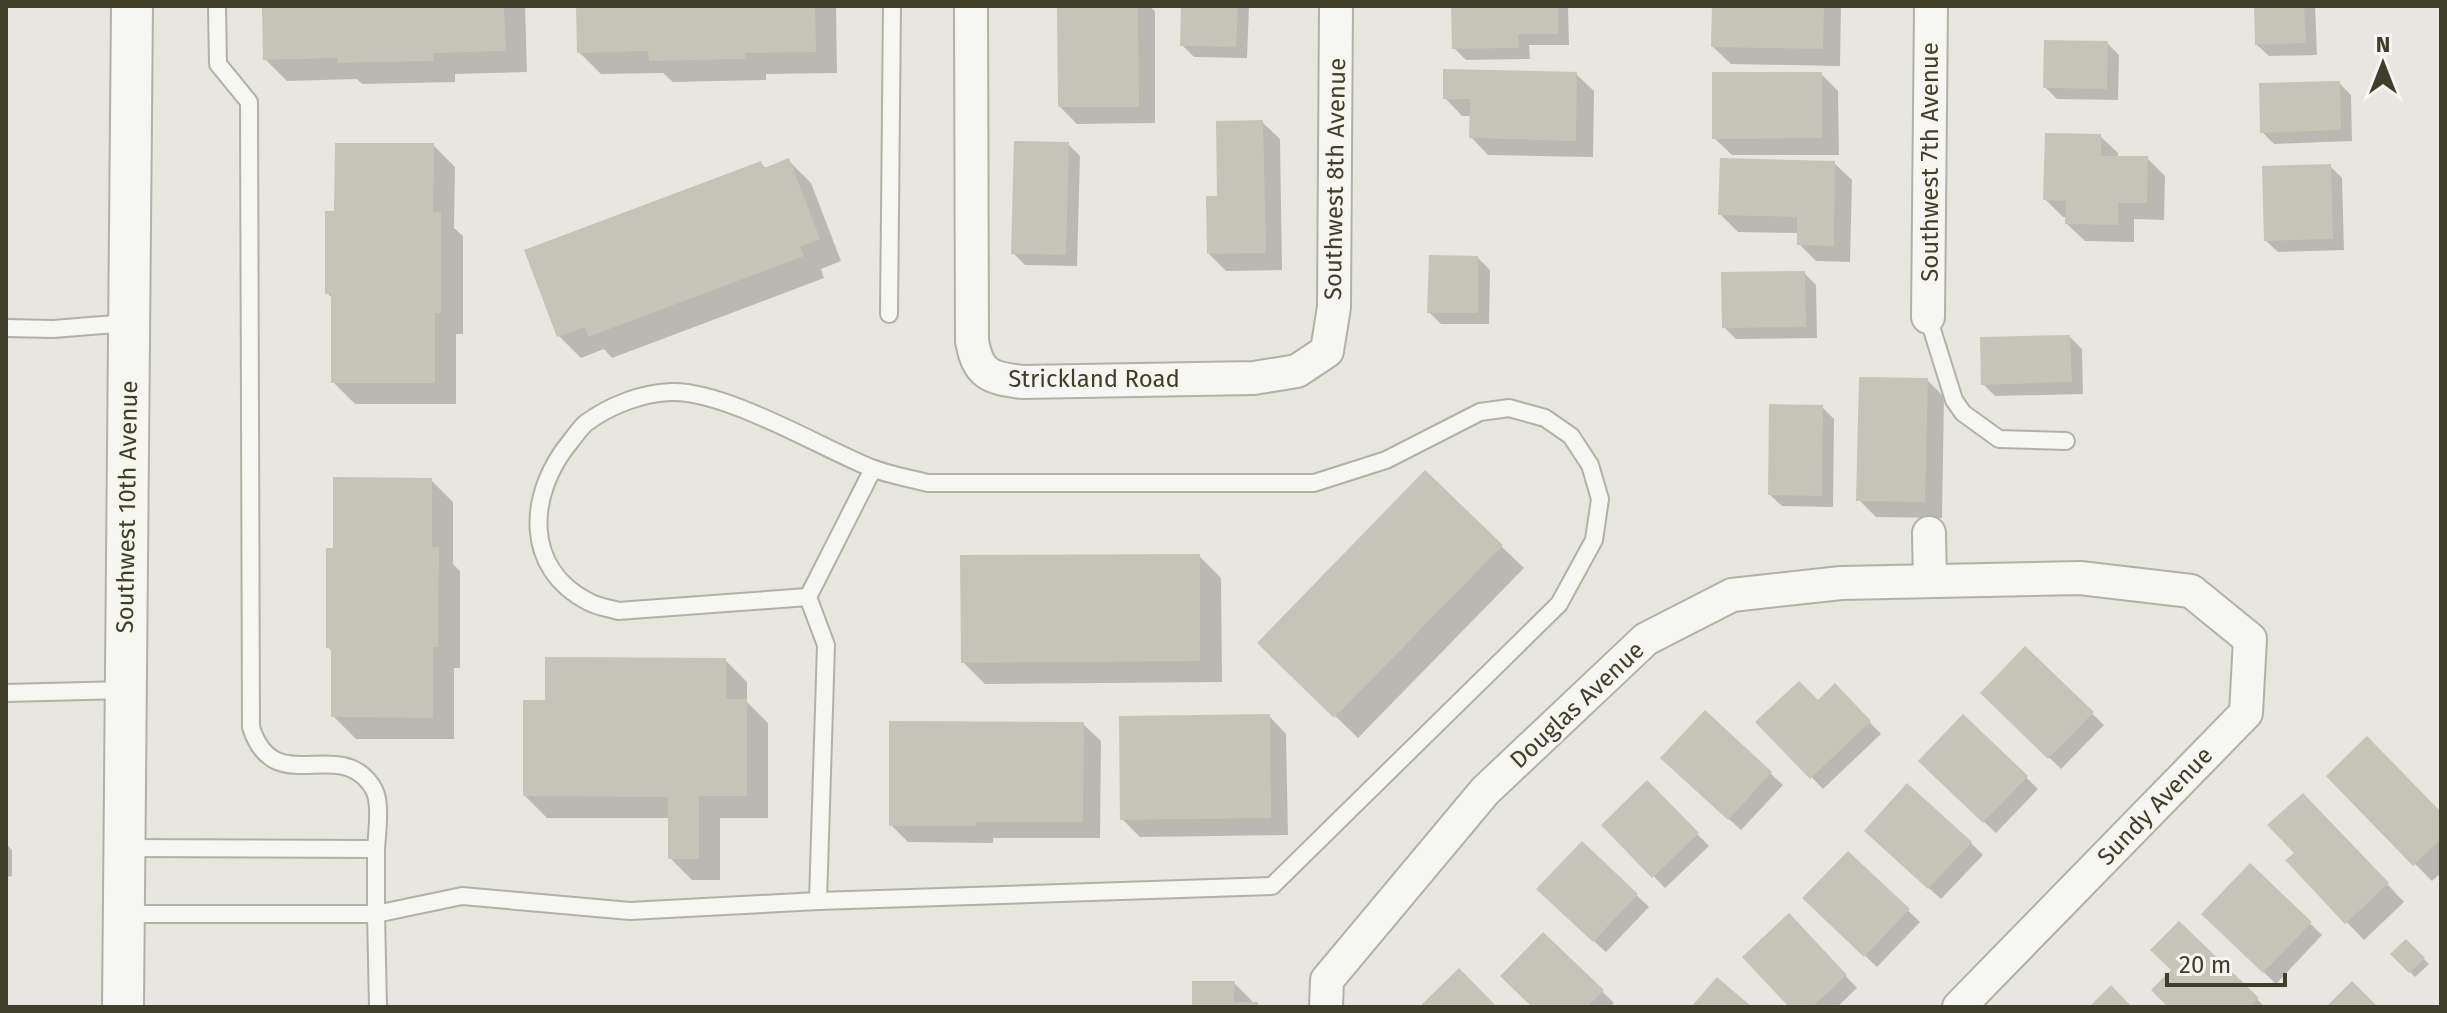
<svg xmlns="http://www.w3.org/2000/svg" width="2447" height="1013" viewBox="0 0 2447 1013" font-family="'Fira Sans',sans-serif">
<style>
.shadow{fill:#0003}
.building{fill:#c4c4b7}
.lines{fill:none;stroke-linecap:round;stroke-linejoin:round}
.service-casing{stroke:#b2b1a5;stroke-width:20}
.minor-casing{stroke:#b2b1a5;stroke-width:36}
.tertiary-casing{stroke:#b2b1a5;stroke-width:44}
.service{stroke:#f6f6f2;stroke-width:16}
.minor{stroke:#f6f6f2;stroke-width:32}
.tertiary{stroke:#f6f6f2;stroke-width:40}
.labels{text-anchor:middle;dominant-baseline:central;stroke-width:6;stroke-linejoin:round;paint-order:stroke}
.street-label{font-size:24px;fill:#3e3e29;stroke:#f6f5ef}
</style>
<rect width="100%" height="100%" fill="#e8e7df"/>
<!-- shadow -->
<g class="shadow">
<polygon points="264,6 525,6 527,72 455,74 455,82 362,84 357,79 287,81 265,59"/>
<polygon points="578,6 836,6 837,73 766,74 766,80 673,82 663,73 601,74 579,52"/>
<polygon points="1059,6 1149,6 1155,11 1155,123 1077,124 1060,107"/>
<polygon points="1183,6 1249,6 1247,58 1194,57 1182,45"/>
<polygon points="1453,6 1568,6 1569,45 1529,45 1530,59 1466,60 1454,48"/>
<polygon points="1714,6 1841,6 1840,66 1731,64 1713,47"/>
<polygon points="2256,6 2315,6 2317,55 2269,56 2257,45"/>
<polygon points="2107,43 2119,55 2118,100 2057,99 2045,87"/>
<polygon points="1576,74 1594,91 1593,157 1488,155 1471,137 1471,116 1462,116 1445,98"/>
<polygon points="1821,74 1838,91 1839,155 1732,155 1714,138"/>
<polygon points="2339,83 2351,95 2352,141 2274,144 2262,132"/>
<polygon points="1262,122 1280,139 1282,270 1226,271 1209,254"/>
<polygon points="2100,136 2118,153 2118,158 2147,158 2165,176 2164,220 2134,219 2134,242 2085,241 2067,224 2067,217 2063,217 2045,199"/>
<polygon points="1068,144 1080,156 1077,266 1025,265 1013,253"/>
<polygon points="433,145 455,167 454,228 463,236 463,334 456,334 456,404 355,404 333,382 333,299 327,293 336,213"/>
<polygon points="789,161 811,183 841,261 821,269 824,278 612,358 604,349 581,358 559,336 761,163 766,169"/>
<polygon points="1834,163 1852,180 1850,262 1816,261 1799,244 1799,233 1738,232 1720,214"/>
<polygon points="2330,166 2342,178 2344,250 2278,252 2266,241"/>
<polygon points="1478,258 1490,270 1489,324 1441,324 1429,312"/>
<polygon points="1804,273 1816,285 1817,338 1736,339 1724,327"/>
<polygon points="2070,337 2082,349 2083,394 1995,396 1983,384"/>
<polygon points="1927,380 1944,397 1942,518 1876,517 1859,500"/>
<polygon points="1822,407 1834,419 1833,507 1782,506 1770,495"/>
<polygon points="1425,473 1524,568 1358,738 1260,643"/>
<polygon points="431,480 453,502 453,564 460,571 460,668 454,668 454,739 356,739 334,717 334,653 328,647 335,550"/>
<polygon points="1199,556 1221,578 1222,682 985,684 963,662"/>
<polygon points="2025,649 2104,725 2061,769 1983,693"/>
<polygon points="725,660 747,682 747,702 768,723 768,818 720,818 720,880 692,880 670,858 670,818 547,818 525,796 547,702"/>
<polygon points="1835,686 1881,734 1823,789 1758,722 1818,703"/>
<polygon points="1705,713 1783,785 1741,830 1675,770"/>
<polygon points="1269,716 1286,734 1288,835 1140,837 1122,819"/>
<polygon points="1963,716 2038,789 1996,833 1932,773"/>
<polygon points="1083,724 1101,741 1100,838 993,838 993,843 908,842 891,825"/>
<polygon points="2328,776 2441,814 2441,873 2432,881"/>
<polygon points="1647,783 1709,846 1665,888 1604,825"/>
<polygon points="2320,812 2404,902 2364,940 2288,861 2297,853"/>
<polygon points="1878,843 1971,843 1983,855 1941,899"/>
<polygon points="6,844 12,850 12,876 6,877"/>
<polygon points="1582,844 1649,907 1606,952 1550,901"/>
<polygon points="1848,853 1920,922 1877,967 1805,898"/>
<polygon points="2250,866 2322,935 2276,984 2204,914"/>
<polygon points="1789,916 1857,988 1837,1007 1792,1007"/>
<polygon points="2179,923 2265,1007 2171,1007"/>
<polygon points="1543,934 1614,1003 1610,1007 1535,1007"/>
<polygon points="2406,942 2429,964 2415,977 2393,954"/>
<polygon points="1234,983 1252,1001 1252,1004 1260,1007 1194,1007"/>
</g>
<!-- building -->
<g class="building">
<polygon points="262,6 504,6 506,51 434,53 434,61 338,63 338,58 263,60"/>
<polygon points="576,6 815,6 816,52 745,53 745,59 649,61 648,51 577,53"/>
<polygon points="1057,6 1138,6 1139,107 1058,107"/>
<polygon points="1181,6 1238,6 1236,47 1180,46"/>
<polygon points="1451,6 1558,6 1558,34 1518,34 1519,48 1452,49"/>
<polygon points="1712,6 1824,6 1823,49 1711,47"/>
<polygon points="2254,6 2304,6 2306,43 2255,45"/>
<polygon points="2044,40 2108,41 2107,89 2043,88"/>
<polygon points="1443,69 1577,72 1576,141 1469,138 1470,99 1443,99"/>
<polygon points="1712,72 1822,72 1822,138 1712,139"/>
<polygon points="2340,81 2341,130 2260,133 2259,83"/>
<polygon points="1263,120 1266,253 1207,254 1206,196 1217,196 1216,121"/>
<polygon points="2045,133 2101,134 2101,156 2148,156 2147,203 2118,203 2118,225 2065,224 2066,201 2043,200"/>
<polygon points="1014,141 1069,142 1066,255 1011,254"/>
<polygon points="335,143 434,143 433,212 441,212 441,313 435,313 435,383 331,383 331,294 325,294 325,211 334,211"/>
<polygon points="789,158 820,239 800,247 804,256 588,337 585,327 557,337 524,250 761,161 764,168"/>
<polygon points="1720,158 1835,161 1834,246 1797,245 1797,217 1718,215"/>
<polygon points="2331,164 2333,239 2264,241 2262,166"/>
<polygon points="1429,255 1478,256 1478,313 1427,313"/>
<polygon points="1805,271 1806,327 1722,328 1721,272"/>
<polygon points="2070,335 2072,382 1981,385 1980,337"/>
<polygon points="1859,377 1928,378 1925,502 1856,501"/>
<polygon points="1769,404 1823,405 1822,496 1768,495"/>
<polygon points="1425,470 1503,545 1334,718 1257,643"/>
<polygon points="333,477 432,478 432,547 439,547 438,647 433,647 433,718 331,717 331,648 326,648 326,548 333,548"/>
<polygon points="1200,554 1200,661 961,663 960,555"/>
<polygon points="2025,646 2094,712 2048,759 1980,693"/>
<polygon points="545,657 726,658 726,699 747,699 747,796 699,796 699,859 668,859 668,797 523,796 523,700 545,700"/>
<polygon points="1799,681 1818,700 1835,683 1871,721 1810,779 1755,722"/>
<polygon points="1705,710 1772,772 1728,820 1660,758"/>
<polygon points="1270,714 1271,818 1120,820 1119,716"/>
<polygon points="1963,714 2028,776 1983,823 1918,761"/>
<polygon points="889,721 1084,722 1083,822 976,822 976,826 889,826"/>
<polygon points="2367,736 2441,812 2441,839 2413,866 2326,776"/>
<polygon points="1647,780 1699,833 1652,878 1601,825"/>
<polygon points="1907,783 1972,842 1928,889 1864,831"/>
<polygon points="2303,793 2389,883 2345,924 2285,860 2294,853 2267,825"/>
<polygon points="1582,841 1638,894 1593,942 1536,889"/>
<polygon points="1848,851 1910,909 1864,957 1802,898"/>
<polygon points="2250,863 2312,922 2263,973 2201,914"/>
<polygon points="1789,913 1847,975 1812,1007 1789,1007 1742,957"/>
<polygon points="2179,921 2259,998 2249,1007 2168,1007 2151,990 2171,970 2150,950"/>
<polygon points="1543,932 1604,990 1587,1007 1532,1007 1500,976"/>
<polygon points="2406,939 2425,958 2409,973 2390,954"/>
<polygon points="1459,968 1497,1007 1419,1007"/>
<polygon points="1717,977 1752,1007 1691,1007"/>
<polygon points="1192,981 1235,981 1234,1002 1258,1002 1258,1007 1192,1007"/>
<polygon points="2352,981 2378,1007 2326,1007"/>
<polygon points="2111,985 2132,1007 2089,1007"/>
</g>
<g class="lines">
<defs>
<g id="service">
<path d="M217,6L218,64L249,102L251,727C273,798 335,739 369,782C373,787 376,793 377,799C380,814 377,833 376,849"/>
<polyline points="889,314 892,6"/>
<polyline points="1928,317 1954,400 1963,413 1999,439 2066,441"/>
<polyline points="6,328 53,329 128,323"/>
<polyline points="808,597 873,469"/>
<polyline points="6,693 126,690"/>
<polyline points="124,848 376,849 376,914 125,914"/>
<path d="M378,1007L376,914L462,896L630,911L818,901L1272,886L1559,604L1594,540L1600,499L1590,465L1571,436L1545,418L1509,408L1480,412L1386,460L1314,483H928C909,478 888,475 869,467C818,446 724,390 671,392C641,393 609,406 586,423C580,428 575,436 570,442C528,493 522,568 589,602C598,607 609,608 618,611L808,597L826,645L818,901"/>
</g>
<g id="minor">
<path d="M971,6L972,341C978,374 989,378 1022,382L1254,378L1297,371L1327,351L1334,307L1336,6"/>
<polyline points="1928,317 1931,6"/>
<polyline points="1929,533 1930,581"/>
<polyline points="1326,1007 1327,980 1485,791 1646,639 1732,595 1841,583 2080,578 2191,591 2250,639 2246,713 1959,1007"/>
</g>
<polyline id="tertiary" points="123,1007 132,6"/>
</defs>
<!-- service casing -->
<use href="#service" class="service-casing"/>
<!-- minor casing -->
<use href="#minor" class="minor-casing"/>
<!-- tertiary casing -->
<use href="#tertiary" class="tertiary-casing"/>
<!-- service -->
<use href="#service" class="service"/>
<!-- minor -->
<use href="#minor" class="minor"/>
<!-- tertiary -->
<use href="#tertiary" class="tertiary"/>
</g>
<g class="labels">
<!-- street labels -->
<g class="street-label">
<text transform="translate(1930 162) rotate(-90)">Southwest 7th Avenue</text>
<text transform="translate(1335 179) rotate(-89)">Southwest 8th Avenue</text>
<text x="1094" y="379">Strickland Road</text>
<text transform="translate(127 507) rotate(-89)">Southwest 10th Avenue</text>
<text transform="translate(1577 705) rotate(-43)">Douglas Avenue</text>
<text transform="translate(2155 806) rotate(-46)">Sundy Avenue</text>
</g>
</g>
<!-- border -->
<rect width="2447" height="1013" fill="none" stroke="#3e3e29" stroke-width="16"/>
<!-- north arrow -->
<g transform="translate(2383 64)" stroke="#f6f5ef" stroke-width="6" paint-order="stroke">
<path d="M0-6L14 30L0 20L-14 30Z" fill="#3e3e29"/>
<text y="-12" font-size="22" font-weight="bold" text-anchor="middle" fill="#3e3e29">N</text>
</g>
<!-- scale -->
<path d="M2167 973v12h118v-12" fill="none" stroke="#3e3e29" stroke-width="4"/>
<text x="2179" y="973" font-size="24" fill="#3e3e29" stroke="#f6f5ef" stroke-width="6" paint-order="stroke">20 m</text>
</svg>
